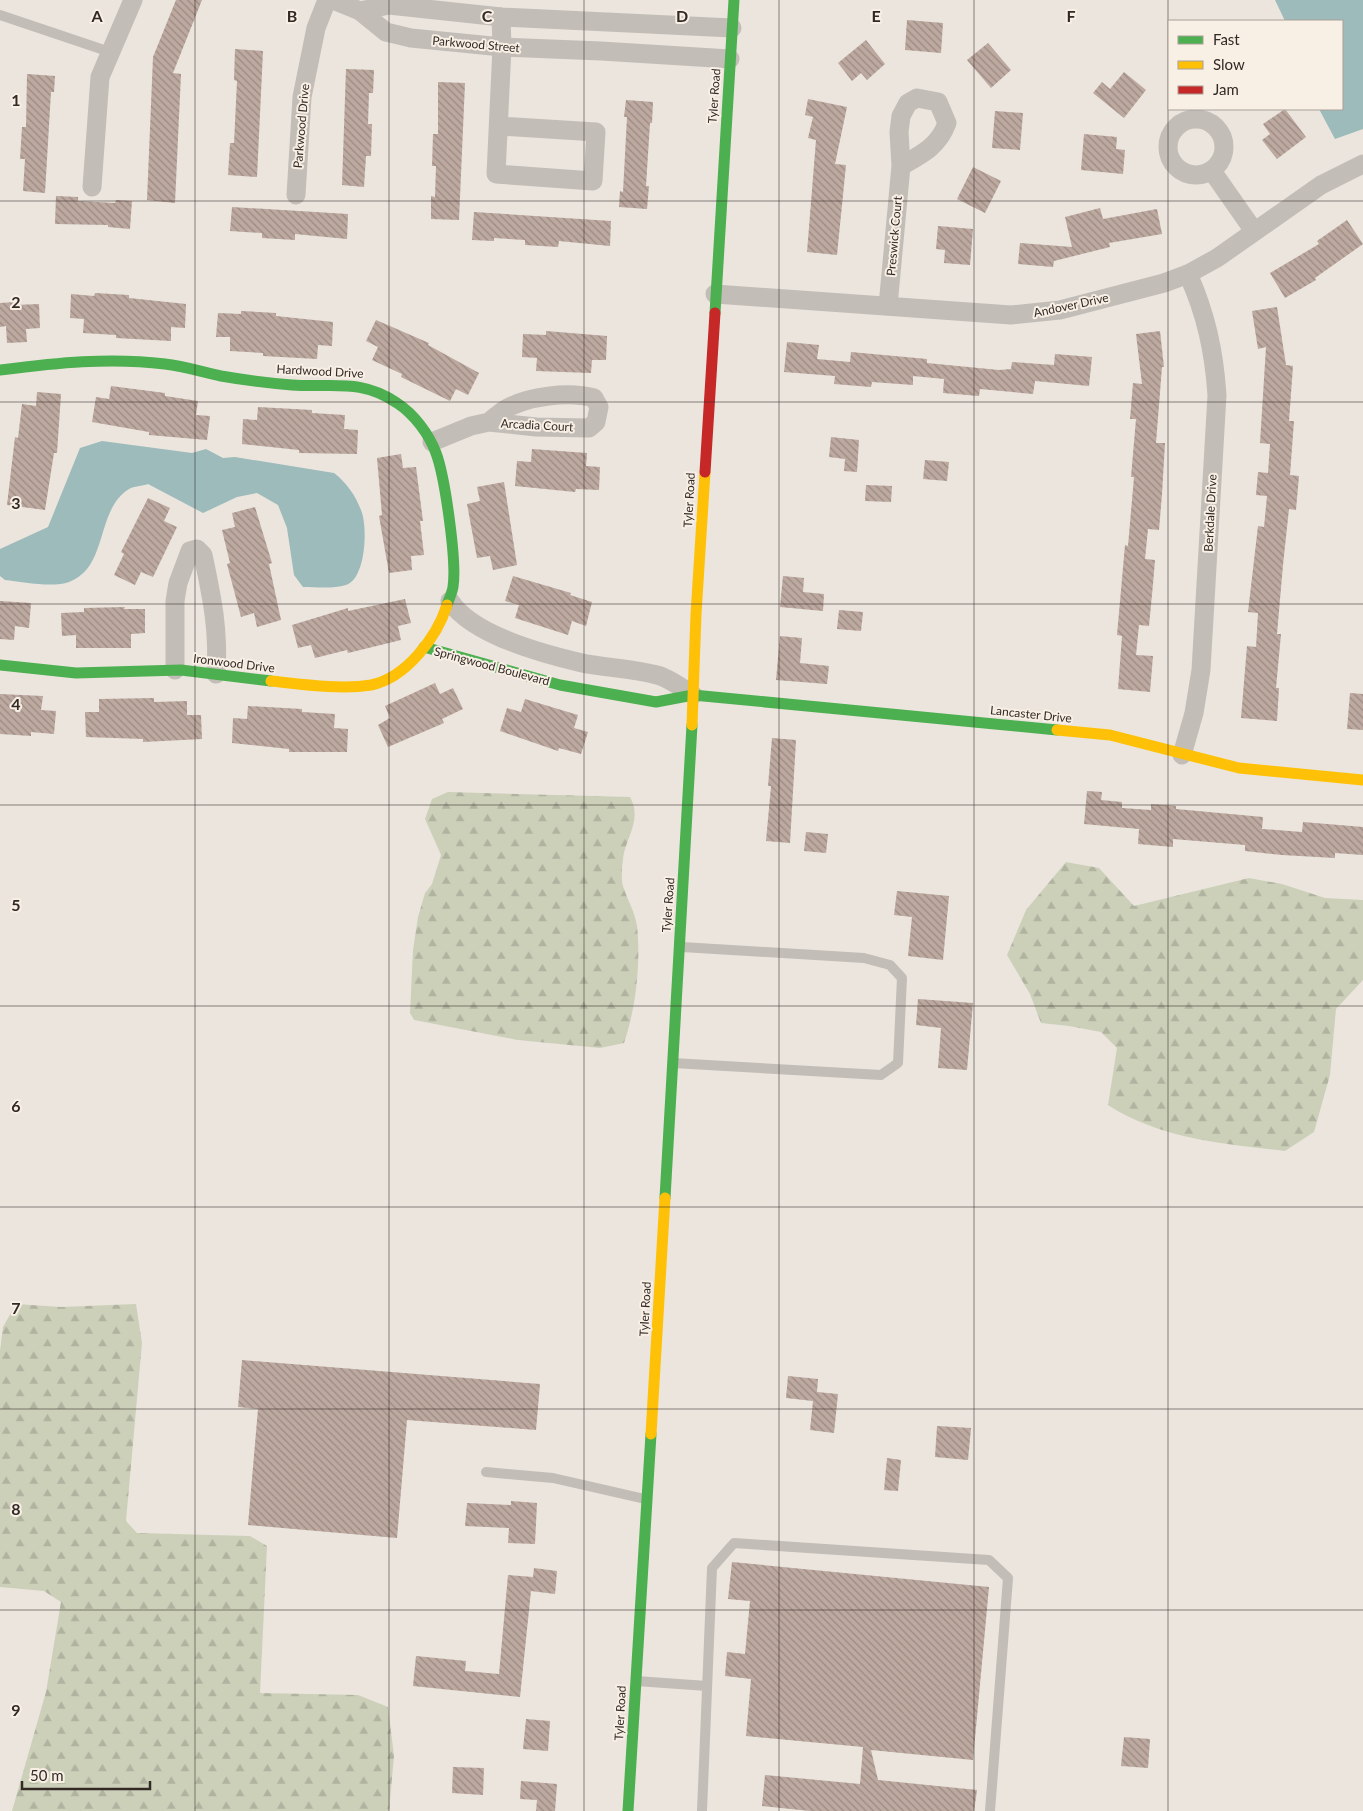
<svg xmlns="http://www.w3.org/2000/svg" width="1363" height="1811" viewBox="0 0 1363 1811" font-family="Lato,sans-serif">
<style>
.forest{fill:url(#forest-firs)}
.water{fill:#9cbbba}
.building{fill:url(#building-back-hatch)}
.lines{fill:none;stroke-linecap:round;stroke-linejoin:round}
.lane{stroke:#c3bdb8;stroke-width:10}
.street{stroke:#c3bdb8;stroke-width:19}
.fast{stroke:#4caf50;stroke-width:11}
.slow{stroke:#ffc107;stroke-width:11}
.jam{stroke:#c62828;stroke-width:11}
.grid{fill:none;stroke:#332a26;stroke-width:1;stroke-opacity:0.55}
.labels{text-anchor:middle;dominant-baseline:central;stroke-width:4;stroke-linejoin:round;paint-order:stroke}
.street-label{font-size:12px;fill:#332a26;stroke:#f8efe5}
.grid-label{font-size:16px;text-anchor:middle;font-weight:bold;fill:#332a26;stroke:#f8efe5;stroke-width:4;stroke-linejoin:round;paint-order:stroke}
</style>
<defs>
<pattern id="forest-firs" width="22" height="20" patternUnits="userSpaceOnUse" patternTransform="scale(1.25)"><rect width="22" height="20" fill="#ccd0b9"/><path d="M5 1l3.5 6h-7zM16 11l3.5 6h-7z" fill="#b0b39f"/></pattern>
<pattern id="building-back-hatch" width="6" height="6" patternUnits="userSpaceOnUse" patternTransform="scale(1.25)"><rect width="6" height="6" fill="#bda9a0"/><path d="M-1 5l2 2M0 0l6 6M5-1l2 2" fill="none" stroke="#9a8a82"/></pattern>
</defs>
<rect width="100%" height="100%" fill="#ebe5de"/>
<!-- forest -->
<g class="forest">
<path d="M448,792L630,797C643,820 625,838 623,859C622,867 621,878 623,886C627,899 635,912 637,926C641,962 636,1008 624,1043L600,1048L518,1040L414,1020L410,1013L413,950L418,917L425,893L432,884L441,855L425,819L432,799Z"/>
<path d="M1066,862L1099,868L1134,906L1249,878L1282,884L1325,898L1363,900V980L1336,1009L1330,1075L1314,1132L1285,1151C1225,1144 1160,1139 1108,1105L1117,1048L1101,1032L1069,1026L1041,1023L1030,994L1007,955L1026,910Z"/>
<polygon points="16,1304 61,1307 136,1304 142,1343 126,1521 137,1533 250,1536 267,1546 260,1693 358,1695 388,1707 394,1756 389,1811 12,1811 46,1692 61,1602 44,1591 0,1587 0,1351 3,1327"/>
</g>
<!-- water -->
<g class="water">
<polygon points="1275,0 1363,0 1363,129 1335,139 1319,109 1342,109 1342,21 1285,21"/>
<path d="M102,441L192,453L206,449L223,458L235,457L334,473C347,483 355,495 361,510C368,526 366,579 346,585C333,589 316,587 303,587L294,575L287,528L278,505L257,493L237,497L203,513L148,484C142,486 134,486 129,489C95,510 109,567 69,582C53,588 22,582 5,580L0,576V549L48,527L80,448Z"/>
</g>
<!-- building -->
<g class="building">
<polygon points="176,0 202,0 173,73 181,74 175,203 147,200 153,57"/>
<polygon points="907,20 943,23 941,53 905,50"/>
<polygon points="866,40 885,64 867,80 861,73 852,81 838,63"/>
<polygon points="988,43 1011,70 991,88 967,60"/>
<polygon points="235,49 263,51 257,177 228,175 230,143 234,143 237,81 234,80"/>
<polygon points="346,69 374,70 373,93 369,93 368,124 372,124 371,156 366,156 364,187 342,185"/>
<polygon points="1124,72 1146,90 1124,118 1093,93 1102,82 1110,89"/>
<polygon points="27,74 55,76 54,92 51,92 45,193 23,191 25,159 20,159 22,127 26,127"/>
<polygon points="438,82 465,83 459,220 431,219 431,196 435,197 436,166 432,166 433,134 438,134"/>
<polygon points="808,99 847,107 835,164 846,165 837,255 807,252 816,140 808,138 813,117 805,115"/>
<polygon points="626,100 653,102 652,123 650,123 646,186 649,186 647,209 619,207 620,191 623,192 627,117 624,117"/>
<polygon points="1285,109 1306,137 1277,159 1262,140 1270,134 1263,124"/>
<polygon points="995,111 1023,113 1020,150 992,148"/>
<polygon points="1084,134 1117,137 1116,149 1125,150 1123,174 1081,170"/>
<polygon points="973,167 1001,181 985,213 957,199"/>
<polygon points="56,196 78,197 78,201 115,203 116,200 132,201 130,229 108,227 108,225 55,224"/>
<polygon points="232,207 348,214 347,239 295,234 295,240 262,238 262,233 230,231"/>
<polygon points="1100,208 1103,219 1157,209 1162,234 1109,243 1110,247 1054,261 1053,267 1018,264 1020,243 1072,247 1065,217"/>
<polygon points="474,212 611,221 610,246 559,241 558,247 525,245 525,240 494,238 494,241 472,240"/>
<polygon points="1347,220 1363,244 1315,278 1316,280 1285,298 1270,273 1319,244 1317,241"/>
<polygon points="938,226 973,229 970,265 944,263 945,250 936,249"/>
<polygon points="95,293 129,295 129,298 186,304 185,328 171,327 171,341 116,338 116,335 83,333 84,319 70,318 71,294 94,296"/>
<polygon points="15,302 15,305 39,304 40,328 26,329 27,342 7,343 6,326 0,327 0,303"/>
<polygon points="1277,307 1286,365 1293,366 1289,421 1294,421 1290,475 1299,476 1296,510 1289,509 1283,565 1277,634 1281,634 1276,688 1279,688 1277,721 1241,718 1247,646 1256,647 1258,613 1248,612 1258,526 1264,527 1267,496 1256,495 1258,472 1268,473 1270,444 1260,443 1266,347 1258,349 1252,311"/>
<polygon points="241,311 276,313 276,316 333,322 332,346 318,345 317,359 263,356 263,353 230,351 230,337 216,337 218,313 241,314"/>
<polygon points="376,320 429,343 428,345 479,373 468,395 456,389 450,401 401,377 402,374 372,360 378,347 366,341"/>
<polygon points="546,331 607,336 606,360 592,360 591,373 536,371 537,358 522,357 523,334 546,335"/>
<polygon points="1160,331 1164,367 1162,367 1156,443 1165,443 1162,494 1159,530 1148,529 1145,559 1155,560 1153,584 1149,626 1139,625 1136,655 1153,656 1150,692 1118,689 1122,636 1117,635 1125,545 1128,546 1134,477 1131,477 1136,419 1130,419 1133,383 1142,384 1136,334"/>
<polygon points="787,342 819,345 817,359 850,362 851,352 927,359 927,363 999,370 1011,369 1012,362 1054,365 1055,354 1092,357 1089,386 1035,381 1033,394 980,389 979,396 943,393 944,379 913,376 913,385 872,382 871,387 834,384 835,376 784,372"/>
<polygon points="111,386 165,393 165,396 198,401 196,415 210,416 207,440 149,435 149,432 92,422 96,397 109,399"/>
<polygon points="37,392 61,394 57,453 54,453 45,510 7,505 15,437 18,438 22,404 36,406"/>
<polygon points="258,407 312,410 312,413 345,415 344,429 358,430 357,454 299,453 299,450 242,444 243,419 257,420"/>
<polygon points="831,437 859,440 857,472 844,471 845,459 829,457"/>
<polygon points="532,449 587,453 586,466 600,467 599,490 576,489 575,492 515,486 517,461 531,462"/>
<polygon points="401,454 403,468 416,467 423,521 420,521 424,555 411,556 412,570 389,573 379,516 382,515 377,458"/>
<polygon points="925,460 949,462 947,481 923,479"/>
<polygon points="504,482 517,565 493,570 490,556 477,558 467,504 480,501 477,487"/>
<polygon points="866,485 892,486 891,502 865,501"/>
<polygon points="148,498 170,508 164,521 177,527 153,577 141,572 135,585 114,575 124,554 121,552"/>
<polygon points="255,507 272,563 269,564 281,620 257,627 254,613 241,617 227,564 230,563 222,530 235,527 232,513"/>
<polygon points="513,576 571,593 570,595 592,602 586,626 572,621 568,635 515,618 519,605 505,601"/>
<polygon points="783,576 804,578 803,592 824,594 823,611 780,607"/>
<polygon points="405,599 411,623 398,626 401,640 348,653 347,650 315,658 311,645 298,648 292,625 348,608 348,611"/>
<polygon points="0,601 31,603 29,628 15,626 14,640 0,639"/>
<polygon points="125,607 124,609 145,609 145,633 131,634 131,648 76,648 76,635 62,636 61,613 84,612 84,608"/>
<polygon points="839,610 863,612 861,631 837,629"/>
<polygon points="780,636 802,638 800,663 829,666 827,684 776,680"/>
<polygon points="435,683 440,694 453,688 463,709 442,719 444,723 388,747 378,725 390,718 385,706"/>
<polygon points="1350,693 1363,694 1363,730 1347,729"/>
<polygon points="0,694 43,696 41,710 56,711 54,734 31,732 31,736 0,734"/>
<polygon points="154,698 154,702 187,701 187,715 201,715 202,739 143,742 143,739 86,737 85,712 99,712 99,699"/>
<polygon points="525,699 578,715 574,728 588,732 581,754 559,748 558,751 500,731 507,708 521,712"/>
<polygon points="248,706 302,709 302,712 335,714 334,728 348,729 347,752 289,752 289,749 232,743 233,718 247,719"/>
<polygon points="772,738 796,740 790,843 766,841 771,786 768,786"/>
<polygon points="1087,791 1102,792 1101,800 1122,802 1122,808 1151,810 1151,804 1176,806 1176,809 1263,817 1262,829 1302,832 1303,822 1363,827 1363,855 1335,853 1335,858 1282,855 1245,851 1245,845 1173,839 1173,847 1138,844 1139,829 1084,824"/>
<polygon points="806,832 828,834 826,853 804,851"/>
<polygon points="897,891 949,896 943,960 908,956 912,917 894,915"/>
<polygon points="918,999 973,1003 967,1070 938,1068 941,1028 916,1025"/>
<polygon points="242,1360 540,1384 536,1430 407,1420 397,1538 248,1525 258,1409 238,1407"/>
<polygon points="788,1376 818,1379 817,1392 838,1394 834,1433 810,1430 813,1401 786,1398"/>
<polygon points="937,1426 971,1428 968,1460 935,1457"/>
<polygon points="887,1458 901,1460 898,1491 884,1490"/>
<polygon points="511,1501 537,1503 535,1544 508,1543 509,1528 465,1526 467,1503 511,1505"/>
<polygon points="732,1562 989,1587 973,1760 871,1750 878,1780 977,1790 974,1811 810,1811 762,1806 765,1775 860,1784 863,1747 746,1736 751,1679 725,1676 727,1652 745,1654 750,1601 728,1599"/>
<polygon points="534,1568 557,1571 555,1594 531,1591 520,1697 413,1686 416,1656 466,1661 465,1671 499,1674 508,1575 533,1577"/>
<polygon points="526,1719 550,1721 548,1751 523,1749"/>
<polygon points="1124,1737 1150,1739 1148,1768 1121,1766"/>
<polygon points="453,1767 484,1768 483,1795 452,1793"/>
<polygon points="521,1781 557,1784 555,1811 536,1811 537,1800 520,1799"/>
</g>
<g class="lines">
<!-- lane -->
<g class="lane">
<polyline points="0,15 110,52"/>
<polyline points="673,1063 881,1075 898,1063 902,978 890,965 864,958 682,947"/>
<polyline points="486,1472 553,1478 645,1499"/>
<polyline points="636,1681 707,1686"/>
<polyline points="702,1811 712,1568 734,1543 989,1560 1008,1578 990,1811"/>
</g>
<!-- street -->
<g class="street">
<polyline points="333,0 360,11 386,32 411,38 502,47 601,51 730,59"/>
<polyline points="360,11 389,5 501,17 732,28"/>
<circle cx="1196" cy="147" r="28"/>
<polyline points="499,126 596,132 593,181 496,174 502,47 501,17"/>
<polyline points="1212,171 1254,231"/>
<polyline points="92,187 100,77 133,0"/>
<polyline points="296,195 302,97 316,28 327,0"/>
<polyline points="715,294 1011,315 1060,310 1164,283 1188,274 1217,258 1321,185 1363,164"/>
<path d="M888,306L901,166L899,132L901,116L908,103L917,98L938,102L947,123C939,146 921,155 901,166"/>
<path d="M432,442L471,426L489,422L536,427L589,428L596,422L599,407L594,398C569,391 527,396 504,410C499,413 494,418 489,422"/>
<path d="M450,601C472,635 543,654 582,663C606,668 632,668 657,675C669,678 682,688 693,695"/>
<path d="M175,670V601L178,583L190,551L197,549L203,555C212,598 219,630 216,674"/>
<path d="M1182,755L1194,713L1201,670L1217,395C1214,351 1206,314 1188,274"/>
</g>
<!-- fast -->
<g class="fast">
<polyline points="715,313 734,0"/>
<path d="M0,370C56,363 109,357 165,364C184,366 202,372 221,376C244,380 268,383 292,385C332,388 361,378 397,403C414,414 429,434 436,453C445,477 457,562 453,587C452,593 449,599 447,605"/>
<polyline points="424,647 560,685 656,702 693,695 1057,730"/>
<polyline points="0,665 76,673 181,670 271,681"/>
<polyline points="665,1198 692,725"/>
<polyline points="628,1811 651,1434"/>
</g>
<!-- slow -->
<g class="slow">
<path d="M271,681C300,684 341,690 371,685C406,678 437,637 447,605"/>
<polyline points="692,725 696,614 705,472"/>
<polyline points="1057,730 1110,735 1239,768 1363,780"/>
<polyline points="651,1434 665,1198"/>
</g>
<!-- jam -->
<polyline class="jam" points="705,472 715,313"/>
</g>
<!-- grid -->
<path class="grid" d="M195,0V1811M389,0V1811M584,0V1811M779,0V1811M974,0V1811M1168,0V1811M0,201H1363M0,402H1363M0,604H1363M0,805H1363M0,1006H1363M0,1207H1363M0,1409H1363M0,1610H1363"/>
<g class="labels">
<!-- street labels -->
<g class="street-label">
<text transform="translate(476 44) rotate(5)">Parkwood Street</text>
<text transform="translate(714 96) rotate(-86)">Tyler Road</text>
<text transform="translate(301 126) rotate(-85)">Parkwood Drive</text>
<text transform="translate(894 236) rotate(-85)">Preswick Court</text>
<text transform="translate(1071 305) rotate(-12)">Andover Drive</text>
<text transform="translate(320 371) rotate(3)">Hardwood Drive</text>
<text transform="translate(537 425) rotate(3)">Arcadia Court</text>
<text transform="translate(689 500) rotate(-87)">Tyler Road</text>
<text transform="translate(1210 513) rotate(-87)">Berkdale Drive</text>
<text transform="translate(234 663) rotate(7)">Ironwood Drive</text>
<text transform="translate(492 666) rotate(15)">Springwood Boulevard</text>
<text transform="translate(1031 714) rotate(6)">Lancaster Drive</text>
<text transform="translate(668 905) rotate(-86)">Tyler Road</text>
<text transform="translate(645 1309) rotate(-87)">Tyler Road</text>
<text transform="translate(620 1713) rotate(-87)">Tyler Road</text>
</g>
</g>
<g class="grid-label">
<text x="97" y="22">A</text>
<text x="292" y="22">B</text>
<text x="487" y="22">C</text>
<text x="682" y="22">D</text>
<text x="876" y="22">E</text>
<text x="1071" y="22">F</text>
<text x="16" y="106">1</text>
<text x="16" y="308">2</text>
<text x="16" y="509">3</text>
<text x="16" y="710">4</text>
<text x="16" y="911">5</text>
<text x="16" y="1112">6</text>
<text x="16" y="1314">7</text>
<text x="16" y="1515">8</text>
<text x="16" y="1716">9</text>
</g>
<!-- legend -->
<rect x="1168" y="20" width="175" height="90" fill="#f8efe5" stroke="#a9a099"/>
<rect x="1178" y="36" width="25" height="8" fill="#4caf50" stroke="#a9a099"/>
<text x="1213" y="45" font-size="15" fill="#332a26">Fast</text>
<rect x="1178" y="61" width="25" height="8" fill="#ffc107" stroke="#a9a099"/>
<text x="1213" y="70" font-size="15" fill="#332a26">Slow</text>
<rect x="1178" y="86" width="25" height="8" fill="#c62828" stroke="#a9a099"/>
<text x="1213" y="95" font-size="15" fill="#332a26">Jam</text>
<!-- scale -->
<path d="M22 1781v8h128v-8" fill="none" stroke="#332a26" stroke-width="2.5"/>
<text x="30" y="1781" font-size="15" fill="#332a26" stroke="#f8efe5" stroke-width="4" paint-order="stroke">50 m</text>
</svg>
